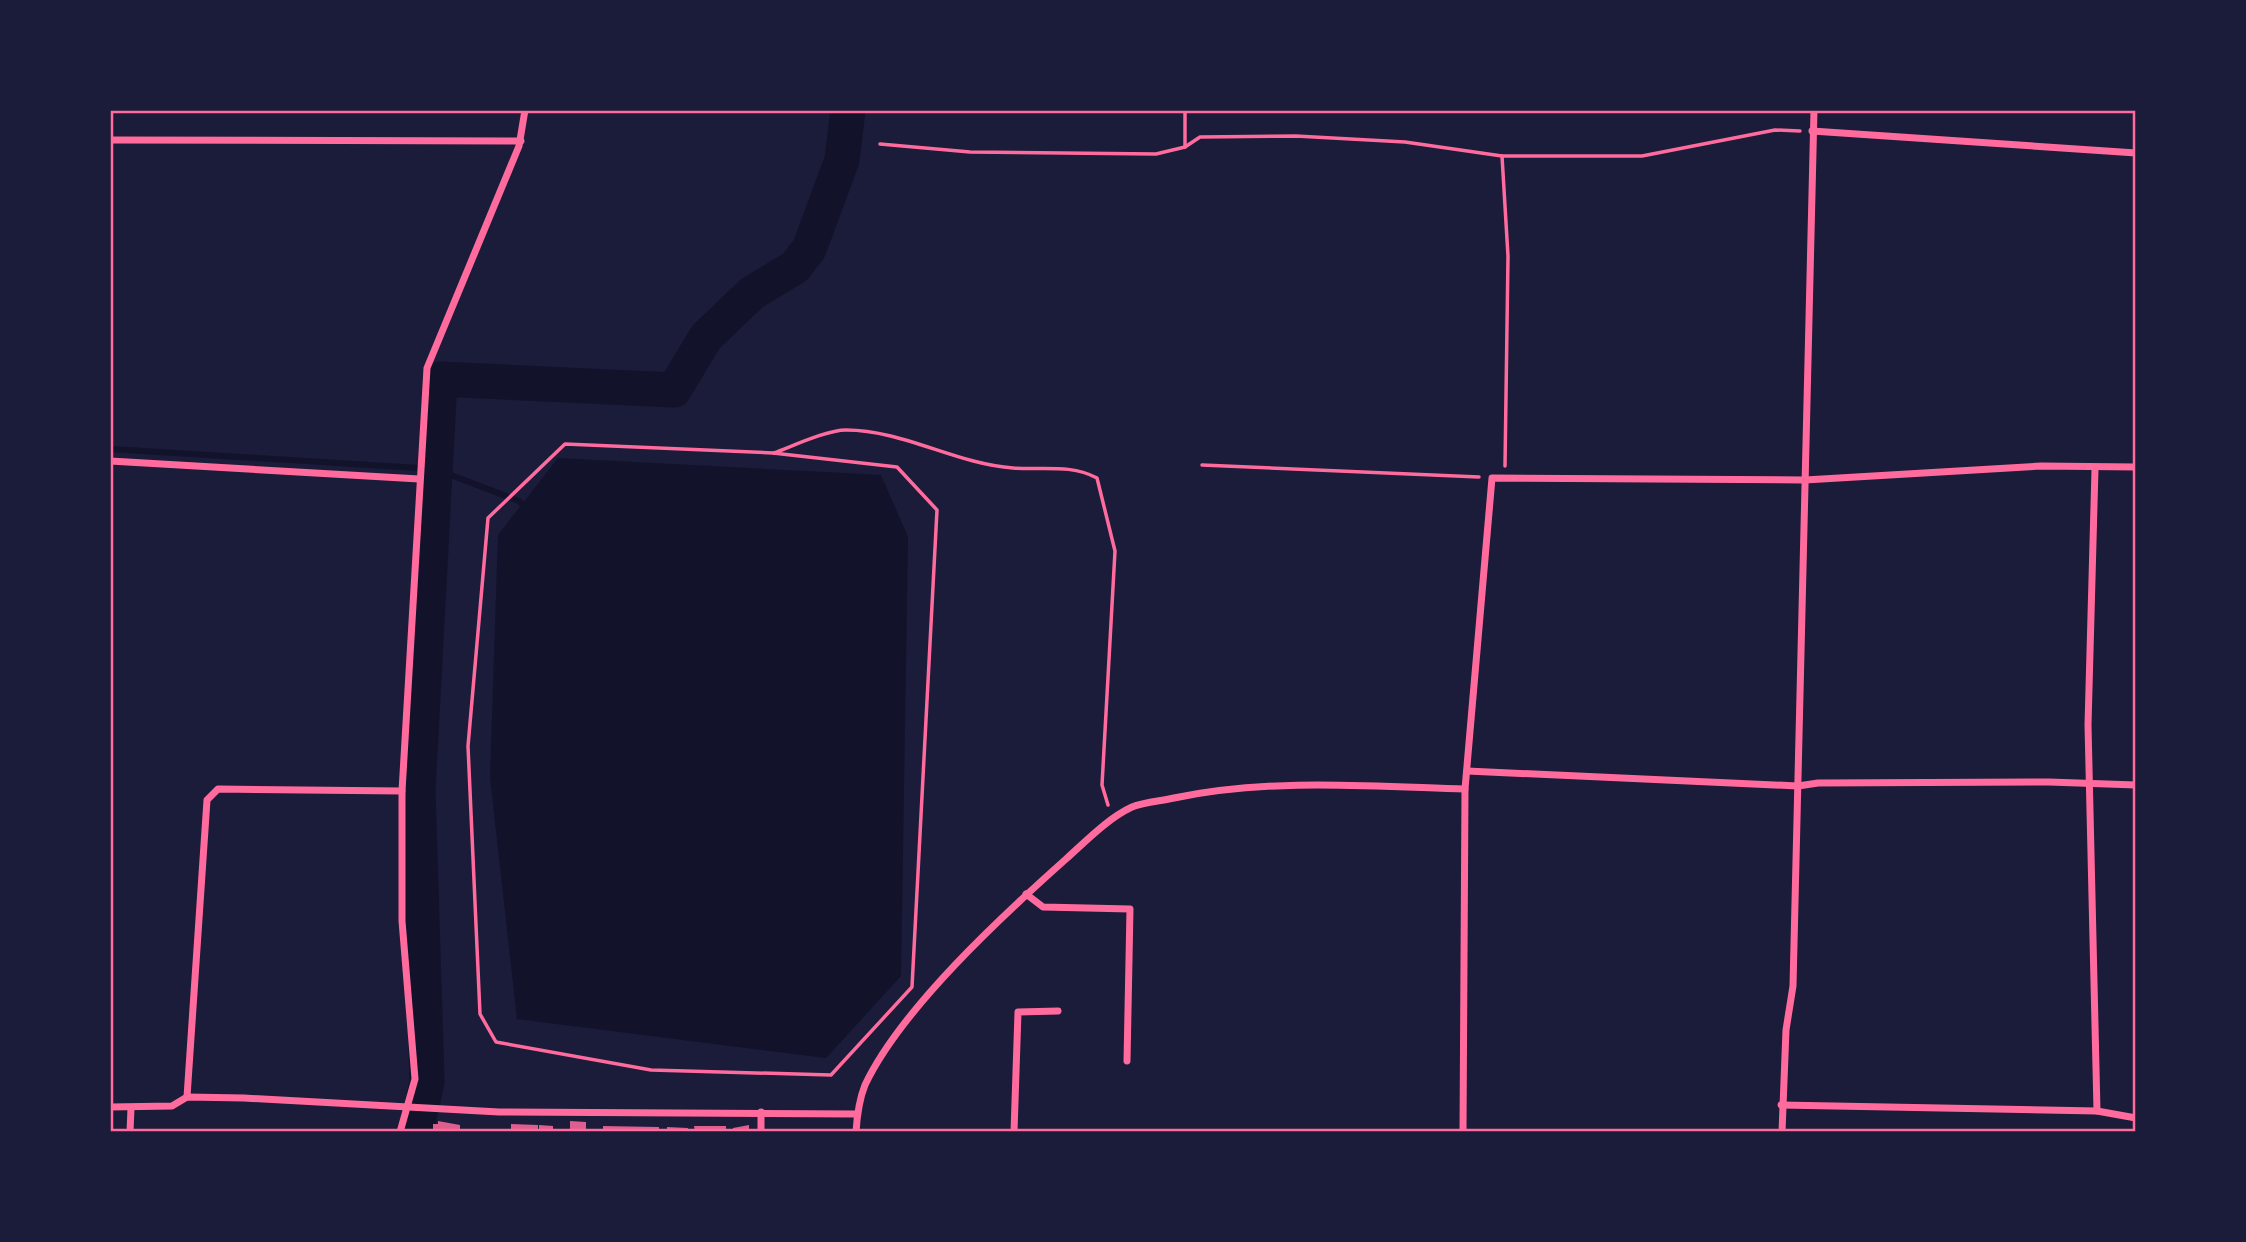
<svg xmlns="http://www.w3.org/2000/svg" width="2246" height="1242" viewBox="0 0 2246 1242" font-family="'Sofia Sans Condensed',sans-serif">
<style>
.water{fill:#12122b}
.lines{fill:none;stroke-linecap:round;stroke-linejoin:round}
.stream{stroke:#12122b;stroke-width:6}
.river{stroke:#12122b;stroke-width:35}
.building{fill:#dd5f8e}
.path{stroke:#ff6b9d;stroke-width:3.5}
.minor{stroke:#ff6b9d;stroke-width:7}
.neatline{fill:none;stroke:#ff6b9d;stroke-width:2.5}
</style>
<rect width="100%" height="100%" fill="#1b1b3a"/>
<!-- water -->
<polygon class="water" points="558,458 881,475 908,537 901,976 826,1058 517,1019 490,777 498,535"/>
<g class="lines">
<!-- stream -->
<polyline class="stream" points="110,449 435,469 519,501 525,508"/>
<!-- river -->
<polyline class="river" points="416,1132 427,1082 418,790 440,379 674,390 706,337 752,293 795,267 809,249 842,160 848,110"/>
</g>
<!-- building -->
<g class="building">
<polygon points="438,1121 460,1125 460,1132 433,1132 433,1124 438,1124"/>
<polygon points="570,1121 586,1122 586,1132 570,1132"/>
<polygon points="511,1124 538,1125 538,1132 511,1132"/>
<polygon points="539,1125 553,1126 553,1132 539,1132"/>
<polygon points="749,1125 749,1132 733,1132 733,1128"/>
<polygon points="603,1126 659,1127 659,1132 603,1132"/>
<polygon points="694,1126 726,1126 726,1132 695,1132"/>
<polygon points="667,1127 688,1128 687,1132 667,1132"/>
</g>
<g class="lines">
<!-- path -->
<g class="path">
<polyline points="1185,110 1185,147"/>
<polyline points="880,144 970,152 1156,154 1185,147 1200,137 1296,136 1405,142 1502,156 1642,156 1775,130 1800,131"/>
<polyline points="1502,156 1508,256 1505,466"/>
<polygon points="565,444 773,453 897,467 937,510 912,987 831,1075 651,1070 496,1042 480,1014 468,746 488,518"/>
<path d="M774,453C793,446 827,430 846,430C903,430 956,464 1013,468C1043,470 1071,464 1097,478L1115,551L1102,785L1108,805"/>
<polyline points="1202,465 1479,477"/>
</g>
<!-- minor -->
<g class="minor">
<polyline points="1812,131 2136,153"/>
<polyline points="110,140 521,141"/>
<polyline points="110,461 419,479"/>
<polyline points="2095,469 2088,725 2097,1111"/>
<polyline points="1467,771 1798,786 1818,783 2049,782 2136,785"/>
<polyline points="1026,894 1043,907 1130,909 1127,1061"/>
<polyline points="187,1097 207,800 218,789 402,791"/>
<polyline points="1781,1105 2097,1111 2136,1118"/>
<polyline points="110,1107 172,1106 187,1097 244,1098 499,1112 857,1114"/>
<polyline points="761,1112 761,1132"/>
<polyline points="130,1132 131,1108"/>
<polyline points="400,1132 415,1079 402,921 402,791 427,368 519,146 525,110"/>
<path d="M856,1132C857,1116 859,1100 865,1085C901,1009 1002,916 1066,859C1085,842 1108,818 1132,807C1144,802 1161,801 1174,798C1269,778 1369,786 1465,789"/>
<polyline points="1014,1132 1018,1012 1058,1011"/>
<polyline points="1463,1132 1465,789 1492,478 1805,480 2041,466 2136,467"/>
<polyline points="1782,1132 1786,1030 1793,986 1814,110"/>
</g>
</g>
<!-- border -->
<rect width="2246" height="1242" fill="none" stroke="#1b1b3a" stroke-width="224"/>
<rect x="112" y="112" width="2022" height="1018" class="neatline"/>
</svg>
